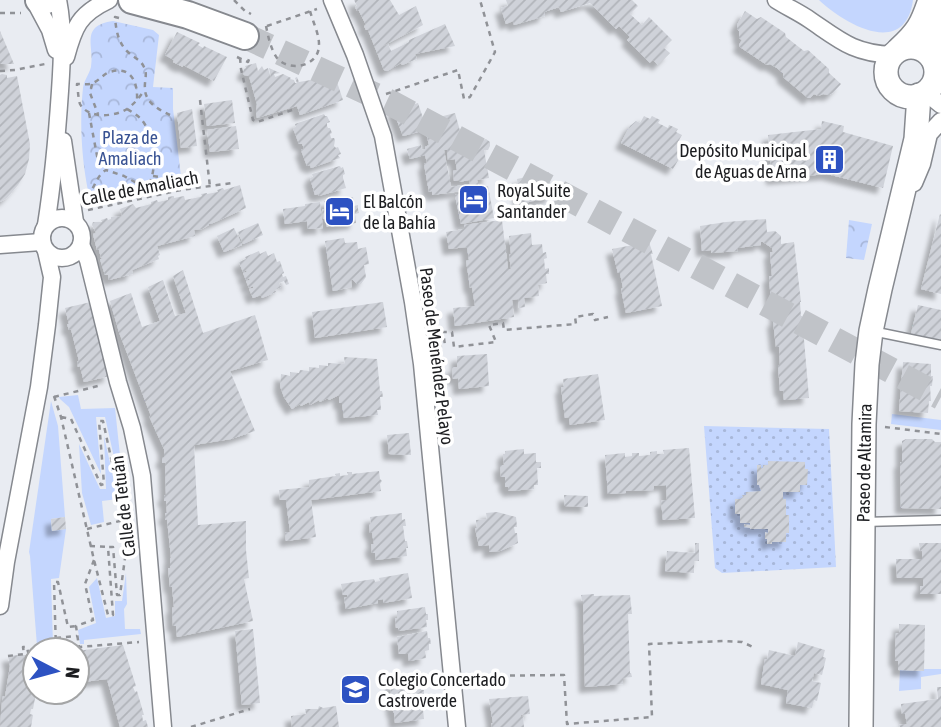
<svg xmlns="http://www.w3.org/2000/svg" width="941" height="727" viewBox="0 0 941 727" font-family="'Asap Condensed',sans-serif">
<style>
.grass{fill:#c4d6fe}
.park{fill:url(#park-crowns)}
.garden{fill:url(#garden-dots)}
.building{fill:url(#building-hatch);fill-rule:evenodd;filter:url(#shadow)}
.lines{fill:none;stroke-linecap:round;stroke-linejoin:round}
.primary-tunnel{stroke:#c0c3c8;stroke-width:26;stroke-dasharray:26 13;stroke-linecap:butt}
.service-casing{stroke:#86898f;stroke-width:11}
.minor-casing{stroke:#86898f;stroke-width:19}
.secondary-casing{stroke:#86898f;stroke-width:26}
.primary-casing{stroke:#86898f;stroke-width:30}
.path{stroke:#909297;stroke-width:2.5;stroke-dasharray:5 5;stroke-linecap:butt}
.service{stroke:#fff;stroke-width:8}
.minor{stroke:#fff;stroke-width:16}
.secondary{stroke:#fff;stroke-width:23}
.primary{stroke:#fff;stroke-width:26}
.labels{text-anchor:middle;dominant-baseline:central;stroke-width:7;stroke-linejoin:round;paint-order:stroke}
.park-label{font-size:18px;fill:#385293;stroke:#fff}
.poi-label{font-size:18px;fill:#1c1d20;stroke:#fff;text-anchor:start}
.street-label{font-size:18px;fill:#1c1d20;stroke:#fff}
</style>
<defs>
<pattern id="park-crowns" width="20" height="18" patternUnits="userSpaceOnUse" patternTransform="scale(1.75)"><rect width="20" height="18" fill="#c4d6fe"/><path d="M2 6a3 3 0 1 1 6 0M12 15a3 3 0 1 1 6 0" fill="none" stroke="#a8b7d9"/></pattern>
<pattern id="garden-dots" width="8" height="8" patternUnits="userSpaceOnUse" patternTransform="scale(1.75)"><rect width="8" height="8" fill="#c4d6fe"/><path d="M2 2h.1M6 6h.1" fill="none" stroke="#a8b7d9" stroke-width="1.8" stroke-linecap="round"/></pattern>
<pattern id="building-hatch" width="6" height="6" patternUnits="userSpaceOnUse" patternTransform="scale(1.75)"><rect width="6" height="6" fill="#cfd2d9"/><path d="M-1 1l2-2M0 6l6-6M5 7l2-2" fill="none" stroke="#b1b4ba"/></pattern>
<filter id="shadow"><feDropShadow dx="-6" dy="6" stdDeviation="2" flood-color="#0004"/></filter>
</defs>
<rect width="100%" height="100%" fill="#e9ecf2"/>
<!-- grass -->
<g class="grass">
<path d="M819,0H913C905,59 844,24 819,0Z"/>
<polygon points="78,395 81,409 115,408 124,493 122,493 105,417 96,417 101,474 69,407 60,399 59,397"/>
<polygon points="51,401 58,426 65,517 51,519 52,530 66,529 59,578 51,579 53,645 37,646 30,556 29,552"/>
<polygon points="892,414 941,420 941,430 891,424"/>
<polygon points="104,436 118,499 102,501 104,522 91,525 82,493 79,444 100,489 106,489"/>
<polygon points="126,573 127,604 124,609 125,629 140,629 141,634 84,640 84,644 80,644 78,630 96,623 89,587 97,578 106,618 115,616 115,601 122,601"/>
<polygon points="924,669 941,669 941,674 921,677 921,689 899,691 900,670 924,671"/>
</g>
<!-- park -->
<g class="park">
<path d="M113,21L153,30L159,35L153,87L173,88V109L182,185L91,203C82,169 79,123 83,88C84,80 89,75 91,67C95,46 79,26 113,21Z"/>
<polygon points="849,220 872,224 864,260 846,258"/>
</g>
<!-- garden -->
<polygon class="garden" points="704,426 829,429 836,567 722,573 715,568"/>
<!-- building -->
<g class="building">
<polygon points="354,0 390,0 399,15 416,6 423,25 379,48 388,44 391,51 409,42 409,40 445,24 455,46 415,54 417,59 402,65 401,63 387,71 384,70 368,30 366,30 364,26 366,25 359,11 357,11 355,7 357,6"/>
<polygon points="506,0 632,0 638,6 630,14 642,25 649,17 672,40 664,48 670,53 658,65 653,60 650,63 627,40 630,37 619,26 616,29 590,3 561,12 559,7 544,12 545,16 514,25 513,21 506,24 501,8 508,6"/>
<polygon points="745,11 757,19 761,17 785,33 786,37 804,51 808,50 829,69 829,73 841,84 833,93 829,95 823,94 818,96 814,94 810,98 808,98 783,77 783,73 777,68 770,64 767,65 740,47 739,45 742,40 739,38 739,31 737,29 737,25"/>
<polygon points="0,31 14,64 0,64"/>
<polygon points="177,32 200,43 198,45 203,48 204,46 227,57 214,81 183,65 183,67 173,62 174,60 165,55"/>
<polygon points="256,63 258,71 262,66 264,70 268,68 271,78 269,68 280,73 274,74 275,77 283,74 291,78 290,79 294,80 295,83 297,83 295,78 297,77 299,82 335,76 343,100 300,115 297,106 257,118 256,113 257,104 249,76 244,75 243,72 244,69 246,68 245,66"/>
<polygon points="2,74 7,75 7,78 17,76 30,144 29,159 25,174 18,185 7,198 0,202 0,75"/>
<polygon points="232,100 235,123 207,126 204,104"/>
<path d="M418,103L424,121L455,113L464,145L486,139L490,142V146L488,150H484L489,178L477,180L479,188L488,186L494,218L461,224L455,195L463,193L462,191L432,195V191L429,192L424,164L427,163L425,155L410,159L407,149L421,145L422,150L425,149V147L429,145L425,129L418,130V132L403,136L393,110ZM444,150H447L448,160L455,159L457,170L453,171L454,181L459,180V182L469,180L470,184L451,187Z"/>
<polygon points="192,109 197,146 181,148 177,113"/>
<polygon points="324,114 325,116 327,116 330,122 327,123 327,126 328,128 330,128 332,133 330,134 331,138 334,138 335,140 334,146 336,148 338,147 341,154 338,155 340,158 311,168 310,165 307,166 301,150 304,149 303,146 302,144 299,144 293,128 296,127 295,124"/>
<polygon points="644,116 650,119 652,116 660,120 658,123 668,128 669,125 678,129 676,132 682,135 678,142 682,144 683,152 673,169 621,143 630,126 636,121 640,123"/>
<polygon points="822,121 844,126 843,132 893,146 883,188 827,174 772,179 768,135 821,129"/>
<polygon points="236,126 239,149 210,152 207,130"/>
<polygon points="340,166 341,168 343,167 345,174 343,175 343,178 346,188 319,196 318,194 315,195 310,178 313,177 312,174"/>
<polygon points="549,172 552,197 520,204 517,179"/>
<polygon points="240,185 246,208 213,223 208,224 209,225 202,229 194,230 195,236 157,246 160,255 158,256 159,259 132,270 133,274 109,280 108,275 105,275 100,259 103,259 101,258 99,250 97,250 93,234 96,233 92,225 93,222 102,222 101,220 107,218 108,220 111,219 111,217 117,216 117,217 122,216 120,209 133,204 136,208 151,204 151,202 157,200 158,202 168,200 168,197 174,196 174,198 184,196 185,200 200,197 202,196 201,194 207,193 207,194 218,192 217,190 223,188 224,190"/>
<polygon points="353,197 354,206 358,205 358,209 359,213 355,214 356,223 327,227 326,218 323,219 322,209 325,209 324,201"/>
<polygon points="320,202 323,228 308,229 307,221 285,224 283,209 305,206 305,204"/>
<polygon points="940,214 941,215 941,294 921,289"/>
<polygon points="766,219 767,232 775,231 781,236 781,244 794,242 801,302 800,302 801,316 802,316 809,398 784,400 783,391 780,391 778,365 780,365 779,347 776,347 773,321 776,320 775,303 771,303 769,276 772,276 770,252 773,252 772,248 763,242 761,242 761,245 737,248 738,251 711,253 711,250 702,251 700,226 726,222"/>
<polygon points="502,220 508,269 511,269 509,255 511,254 509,236 531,233 532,245 542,244 543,253 546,252 547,258 544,259 545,269 549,268 549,274 546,274 547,283 538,285 539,296 524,298 525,307 519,308 518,299 512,300 514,317 455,326 453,308 475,306 472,287 470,288 468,273 466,261 469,260 467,247 449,249 446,232 464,229 464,225"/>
<polygon points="258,223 263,235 243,244 238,232"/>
<polygon points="234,228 242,245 224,252 217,236"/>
<polygon points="344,238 345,243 357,242 358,249 366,247 369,264 364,265 366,277 361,284 357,284 353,280 351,280 352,287 333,291 325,241"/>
<polygon points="649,242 653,254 651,254 662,306 626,313 621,289 623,288 620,273 618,273 612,249"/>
<polygon points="259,251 260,254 266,251 268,256 274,253 277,262 280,261 284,273 282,274 283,277 286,276 289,284 286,285 284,281 279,283 281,287 275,290 276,292 262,298 261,295 253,298 249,289 253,288 253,286 249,288 246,281 250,280 249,278 246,280 243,273 247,272 246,270 243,272 239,262 246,259 245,257"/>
<polygon points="183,270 203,333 255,315 268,360 230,371 255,431 231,439 194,445 198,525 246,521 246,550 249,578 244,579 253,621 177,637 176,626 173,626 172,608 174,607 172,587 170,587 168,568 170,568 170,558 171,558 167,519 165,520 165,513 167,513 166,501 164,501 164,495 166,495 165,463 162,463 162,457 164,457 164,449 149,416 151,416 119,332 110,301 131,293 142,327 160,321 148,287 163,280 175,316 186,313 173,276"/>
<polygon points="91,302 110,376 84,382 80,366 78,367 77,362 79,361 71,329 69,330 67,324 69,324 65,308"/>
<polygon points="383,302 387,327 315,338 312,312"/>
<polygon points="918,305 941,310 941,341 911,334"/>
<polygon points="487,354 489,386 459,389 458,378 453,379 452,367 457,367 457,356"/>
<polygon points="344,357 377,359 380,391 382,391 383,397 380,397 381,410 377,410 378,415 344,418 342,403 339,403 339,395 329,400 328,398 320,402 319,400 310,405 309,402 301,406 300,404 292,409 284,397 280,386 281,374 290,376 290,372 299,373 300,370 309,371 309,367 319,368 319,365 328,366 328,363 345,364"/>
<polygon points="903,362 931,364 931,376 933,376 932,386 930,386 931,401 929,401 928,413 899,411"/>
<polygon points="598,374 605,420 570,425 569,417 565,418 561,387 564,387 563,379"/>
<polygon points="409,433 411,455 389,454 387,435"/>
<polygon points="906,439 932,439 935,442 941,442 941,509 901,508 900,462 902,462 902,441"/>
<polygon points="689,448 695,518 663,520 661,501 667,500 666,485 654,486 654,490 626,491 626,493 608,494 605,455 625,453 625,457 632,456 632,453 639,453 639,456 650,455 650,452 657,451 657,454 664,454 663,450"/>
<polygon points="524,449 524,454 536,453 536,462 541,462 541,468 537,468 538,485 534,485 534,489 508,491 508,487 505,487 505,477 501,477 500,465 504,465 503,454 505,454 505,451"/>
<polygon points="768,461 805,462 805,469 808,469 807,485 800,485 800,492 783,492 783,499 786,499 786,515 789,515 789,533 786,533 786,542 772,542 772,544 767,544 767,539 765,539 765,532 768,533 768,529 750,529 750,528 744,527 744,524 750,525 750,523 740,523 740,514 735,514 735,499 740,499 743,497 742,495 746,495 746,492 761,491 759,485 757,485 757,465 761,465 761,468 763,468 763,465 768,465"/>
<polygon points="379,471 380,479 382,481 380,484 381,491 311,500 316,537 286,541 285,533 290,532 286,500 280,500 279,490 309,487 309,480 336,476 335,474 340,473 340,476 348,475 347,472 352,472 352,474"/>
<polygon points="564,495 588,496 588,507 565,506"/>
<polygon points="497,512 516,517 517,527 514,527 515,533 517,533 518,543 500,551 489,552 489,545 479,546 475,528 477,528 476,520 487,519 486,513"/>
<polygon points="402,513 402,520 405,519 406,526 403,526 405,541 407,541 408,548 406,548 407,556 376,560 375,553 372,553 371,544 374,544 372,533 370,533 369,524 371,524 370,517"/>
<polygon points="65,517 66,529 52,531 51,519"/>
<polygon points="695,543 699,543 699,561 694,561 694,573 665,571 667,551 695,553"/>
<polygon points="919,543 941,543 941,594 920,594 920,586 923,586 923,578 897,578 896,559 922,559 922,551 920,551"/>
<polygon points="408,573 412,598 383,603 383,599 378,600 378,603 346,609 344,598 347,597 347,595 343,595 341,584 374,579 375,582 380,581 379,578"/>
<polygon points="594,594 594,596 630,595 632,614 628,614 630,673 631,673 632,677 623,678 623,684 585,687 583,601 582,601 581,595"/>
<polygon points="425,607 426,614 428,614 428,620 426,620 427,627 398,631 398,628 396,628 395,618 397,618 397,611"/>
<polygon points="899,624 925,625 924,671 898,670 898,661 895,661 895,648 896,633 899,633"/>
<polygon points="253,629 260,703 242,705 235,631"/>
<polygon points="427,631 428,638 430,638 431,644 429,644 429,650 425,651 426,658 409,661 408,654 399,654 397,637"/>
<polygon points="798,642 825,650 823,657 826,658 822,675 814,673 812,681 821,683 817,701 814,700 812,708 786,703 788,690 761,684 765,659 767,659 769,650 795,656"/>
<polygon points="123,645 136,686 133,687 135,692 137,691 144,715 142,715 143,721 146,720 148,727 120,727 107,679 83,682 82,681 77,681 77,651"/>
<polygon points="19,655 35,655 35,684 33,692 36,693 33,709 31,709 30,714 33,715 31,727 0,727 2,702 3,696 5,697 10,666 8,656"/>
<polygon points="420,679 421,690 424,690 424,694 425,699 422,700 424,719 395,723 394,713 392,709 392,702 389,703 388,695 391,695 390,683"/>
<polygon points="937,687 941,687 941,727 900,727 899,725 907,724 905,714 902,714 901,704 938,699"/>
<polygon points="528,696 530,714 521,715 521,717 523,717 524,727 492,727 491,723 493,723 489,699"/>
<polygon points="319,706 323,708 336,706 339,727 292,727 291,716 306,714 305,709 318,709"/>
</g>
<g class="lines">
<!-- primary-tunnel -->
<polyline class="primary-tunnel" points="245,36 389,102 941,397"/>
<defs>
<g id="service">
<polyline points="872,331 941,345"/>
<polyline points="863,522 941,520"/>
</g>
<g id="minor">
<polyline points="34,0 50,30 56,50"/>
<polyline points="332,0 355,55 383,136 413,302 422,364 457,727"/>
<path d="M776,0C787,7 800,13 810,20C841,41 853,53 892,55"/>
<path d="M66,57C74,27 79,14 109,0"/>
<polyline points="925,92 941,105"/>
<polyline points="63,141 75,222"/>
<polyline points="914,183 922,164 929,134 941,121"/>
<circle cx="62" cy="238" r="20"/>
<path d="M46,225C53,181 57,136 60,91C62,61 64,29 58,0"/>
<polyline points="0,245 41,242"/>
<polyline points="81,245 88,260 118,382 132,428 142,476 163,727"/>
<polyline points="0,606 6,562 39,387 47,325 52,277 46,251"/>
</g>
<g id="secondary">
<circle cx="911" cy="72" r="25"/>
<path d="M899,49C918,32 922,24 930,0"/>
<polyline points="932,58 938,0"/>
<polyline points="861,727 864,424 867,364 871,331 880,289 916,139 919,95"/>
</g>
<g id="primary">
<polyline points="39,0 47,0"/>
<polyline points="132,0 188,15 245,36"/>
</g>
</defs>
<!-- service casing -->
<use href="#service" class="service-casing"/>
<!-- minor casing -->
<use href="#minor" class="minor-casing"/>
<!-- secondary casing -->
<use href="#secondary" class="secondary-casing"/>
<!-- primary casing -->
<use href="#primary" class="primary-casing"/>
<!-- path -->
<g class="path">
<polyline points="234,0 245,11 251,14"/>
<polyline points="0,13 21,13"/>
<path d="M119,18L115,17C116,30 118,43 128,52C134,58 141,60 144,67C148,74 144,81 145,89C145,102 159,110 170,115"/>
<path d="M266,26C268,36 271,50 277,58C290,73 320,66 319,44C319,34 313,22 310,11"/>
<polyline points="267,26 317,9"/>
<polyline points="237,57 248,62 250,56"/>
<polyline points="240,58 241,69 253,120 257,122 295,109"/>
<polyline points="0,71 15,70 45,64"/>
<polyline points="92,84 90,93 98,114"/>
<path d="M77,86V84C82,84 89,85 93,83C98,81 102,76 107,73C130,64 138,81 137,100"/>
<path d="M78,92C78,93 79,102 80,104C88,119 115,117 127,109C134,104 139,98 143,92"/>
<polyline points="386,94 458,70 464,99 470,97 495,52 480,0"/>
<polyline points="200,100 210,187"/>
<polyline points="89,113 98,161 105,169"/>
<path d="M153,176C166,178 179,180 188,189"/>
<path d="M88,197C94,188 97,175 106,170L124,176L142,186L149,184C158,167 154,134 141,119C137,115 132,112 127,109"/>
<polyline points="88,210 181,190 232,183"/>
<polyline points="437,346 445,345 443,332 452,332 454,347 496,342 489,325 503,323 504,330 576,324 575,317 593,314 595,320 608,317"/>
<polyline points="54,396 61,417 94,560 108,615 113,615 108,547 113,547 117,595 120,595 128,536 103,421 99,421 104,484 101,485 71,419 61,417"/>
<polyline points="54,397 102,385"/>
<polyline points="885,427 941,434"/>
<polyline points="87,529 124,520"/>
<polyline points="90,546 108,547"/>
<polyline points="94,560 85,584 93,620 76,626 79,647 139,642"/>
<polyline points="56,638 77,636"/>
<polyline points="56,650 54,582 58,582 68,627 76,626"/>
<polyline points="8,656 24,654 23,647 27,647 28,652 35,652"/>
<polyline points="470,676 564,675 567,724 652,717 649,644 724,641 742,642 753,647"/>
<polyline points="191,727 250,709"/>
</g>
<!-- service -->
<use href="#service" class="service"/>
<!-- minor -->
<use href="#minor" class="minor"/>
<!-- secondary -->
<use href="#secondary" class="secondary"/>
<!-- primary -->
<use href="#primary" class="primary"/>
</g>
<!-- icons -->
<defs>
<symbol id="building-square" viewBox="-11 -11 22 22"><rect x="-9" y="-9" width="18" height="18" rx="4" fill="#2d52c2" stroke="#fff"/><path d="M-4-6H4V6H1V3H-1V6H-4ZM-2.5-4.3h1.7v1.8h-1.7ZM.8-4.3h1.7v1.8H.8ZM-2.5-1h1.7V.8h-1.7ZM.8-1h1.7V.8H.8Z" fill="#fff"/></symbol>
<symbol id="hotel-square" viewBox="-11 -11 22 22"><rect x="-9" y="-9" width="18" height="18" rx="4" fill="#2d52c2" stroke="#fff"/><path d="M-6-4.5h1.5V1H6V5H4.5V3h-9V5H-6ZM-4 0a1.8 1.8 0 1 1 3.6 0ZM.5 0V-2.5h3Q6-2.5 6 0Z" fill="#fff"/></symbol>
<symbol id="school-square" viewBox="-11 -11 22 22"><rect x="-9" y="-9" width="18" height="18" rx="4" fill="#2d52c2" stroke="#fff"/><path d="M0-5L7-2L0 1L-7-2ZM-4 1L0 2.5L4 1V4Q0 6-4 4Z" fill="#fff"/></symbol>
</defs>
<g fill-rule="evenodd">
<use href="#building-square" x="812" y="142" width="35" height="35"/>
<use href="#hotel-square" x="456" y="182" width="35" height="35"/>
<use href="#hotel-square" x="322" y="194" width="35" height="35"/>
<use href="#school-square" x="338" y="672" width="35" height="35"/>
</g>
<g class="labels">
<!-- park labels -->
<g class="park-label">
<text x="130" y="137">Plaza de<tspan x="130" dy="21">Amaliach</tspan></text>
</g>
<!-- poi labels -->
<g class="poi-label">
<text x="807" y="150" text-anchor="end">Depósito Municipal<tspan x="807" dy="21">de Aguas de Arna</tspan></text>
<text x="497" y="190">Royal Suite<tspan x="497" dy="21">Santander</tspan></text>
<text x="363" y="201">El Balcón<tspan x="363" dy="21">de la Bahía</tspan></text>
<text x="378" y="679">Colegio Concertado<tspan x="378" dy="21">Castroverde</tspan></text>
</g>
<!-- street labels -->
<g class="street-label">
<text transform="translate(140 188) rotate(-11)">Calle de Amaliach</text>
<text transform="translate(437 356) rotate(83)">Paseo de Menéndez Pelayo</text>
<text transform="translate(864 463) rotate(-89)">Paseo de Altamira</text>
<text transform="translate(123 506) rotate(-97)">Calle de Tetuán</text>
</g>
</g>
<!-- north arrow -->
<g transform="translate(56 671) rotate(96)"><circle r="33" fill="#ffffff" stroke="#a4a5a6" stroke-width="2"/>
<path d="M0-5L12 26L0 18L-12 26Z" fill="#2d52c2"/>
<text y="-10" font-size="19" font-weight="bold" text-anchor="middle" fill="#1c1d20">N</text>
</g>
</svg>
